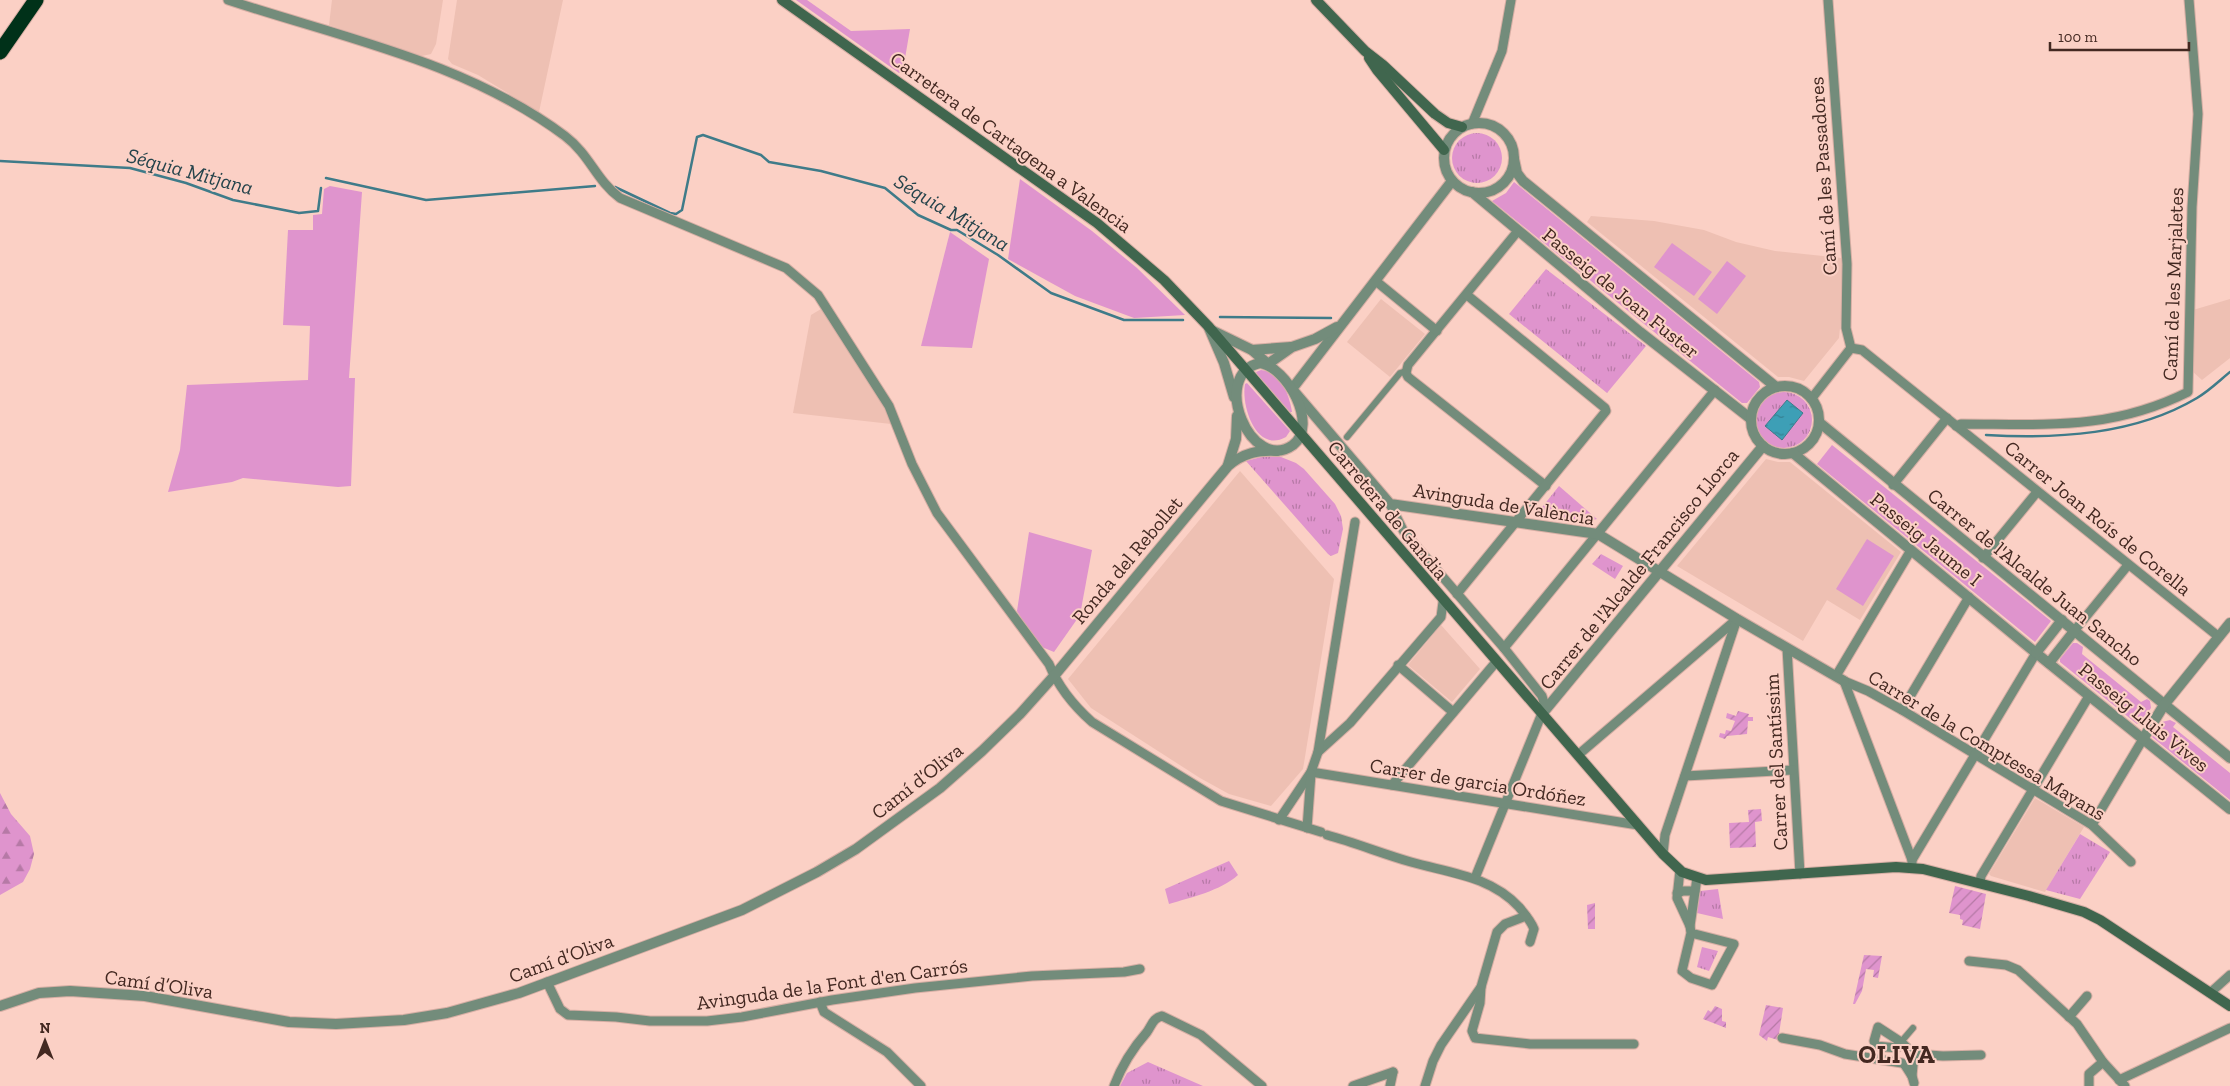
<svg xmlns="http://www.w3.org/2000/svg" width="2230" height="1086" viewBox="0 0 2230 1086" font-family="'Zilla Slab',serif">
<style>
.built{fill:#eec0b3}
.grass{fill:#df94cd}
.forest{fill:url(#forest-firs)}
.park{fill:url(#park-tufts)}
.garden{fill:url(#garden-furrows)}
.water{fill:url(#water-ripples);stroke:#3f7b89}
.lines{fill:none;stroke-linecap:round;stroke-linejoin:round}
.stream{stroke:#3f7b89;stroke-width:2.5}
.pedestrian-casing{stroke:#d6aea4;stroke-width:8}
.minor-casing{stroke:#d6aea4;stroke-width:11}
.tertiary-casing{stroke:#d6aea4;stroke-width:12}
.secondary-casing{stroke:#d6aea4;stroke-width:12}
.motorway-casing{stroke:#d6aea4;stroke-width:17}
.pedestrian{stroke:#738c7b;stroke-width:6}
.minor{stroke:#738c7b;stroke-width:9}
.tertiary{stroke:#738c7b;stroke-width:10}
.secondary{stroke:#40664e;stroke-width:10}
.motorway{stroke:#003119;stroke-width:15}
.labels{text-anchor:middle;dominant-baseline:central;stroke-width:4;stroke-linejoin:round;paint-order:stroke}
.street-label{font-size:20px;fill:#432821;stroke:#fbd0c5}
.water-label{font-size:21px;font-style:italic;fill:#25434b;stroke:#fbd0c5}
.district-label{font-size:25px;font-weight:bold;letter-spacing:1px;fill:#432821;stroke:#fbd0c5}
</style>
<defs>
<pattern id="forest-firs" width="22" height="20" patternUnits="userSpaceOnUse" patternTransform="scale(1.25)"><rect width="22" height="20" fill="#df94cd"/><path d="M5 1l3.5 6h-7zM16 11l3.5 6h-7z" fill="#b679a6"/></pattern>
<pattern id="park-tufts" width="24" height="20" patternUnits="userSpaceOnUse" patternTransform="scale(1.25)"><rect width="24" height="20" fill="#df94cd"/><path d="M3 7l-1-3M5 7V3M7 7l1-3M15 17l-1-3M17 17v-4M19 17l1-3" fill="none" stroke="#b679a6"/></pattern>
<pattern id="garden-furrows" width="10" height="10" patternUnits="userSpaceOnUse" patternTransform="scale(1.25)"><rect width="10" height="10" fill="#df94cd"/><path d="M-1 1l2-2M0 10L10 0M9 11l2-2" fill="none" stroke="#b679a6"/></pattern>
<pattern id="water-ripples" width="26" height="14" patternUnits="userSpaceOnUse" patternTransform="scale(1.25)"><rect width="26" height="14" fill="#3d9fb6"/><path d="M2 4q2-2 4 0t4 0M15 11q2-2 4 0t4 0" fill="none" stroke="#358294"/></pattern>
</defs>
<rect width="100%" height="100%" fill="#fbd0c5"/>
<!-- built -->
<g class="built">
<polygon points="332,0 443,0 436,44 431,54 422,56 329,25"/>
<polygon points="457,0 563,0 539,112 478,75 452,64 448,59"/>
<polygon points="1591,216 1654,221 1704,230 1736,242 1775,251 1842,258 1843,298 1839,338 1804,381 1789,377 1778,377 1587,222"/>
<polygon points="1381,299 1425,334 1390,377 1347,342"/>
<polygon points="2230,299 2230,358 2202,380 2192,371 2193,310"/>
<polygon points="821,309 881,401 891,424 793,413 811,315"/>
<polygon points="1766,459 1778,462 1790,462 1901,552 1860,620 1827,600 1803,641 1677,566"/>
<polygon points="1240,471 1334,579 1303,769 1271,806 1229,794 1200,778 1091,708 1068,679"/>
<polygon points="1441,625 1480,669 1452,702 1408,665"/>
<polygon points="2035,798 2084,827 2045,892 1991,876 1989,874"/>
</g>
<!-- grass -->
<g class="grass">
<polygon points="796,0 807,0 851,31 910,29 903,70 899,73"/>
<polygon points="1020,179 1092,231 1137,268 1185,315 1134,318 1075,296 1008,259"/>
<polygon points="1514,182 1759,382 1760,387 1747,403 1742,403 1492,201 1506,193"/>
<polygon points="330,186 362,192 349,378 355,378 351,486 338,487 243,478 232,482 168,492 180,450 187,385 308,380 310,326 283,325 288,230 313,230 313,215 322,214 324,189"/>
<polygon points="950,232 989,259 972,348 921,346"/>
<polygon points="1672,243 1712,272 1694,296 1654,267"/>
<polygon points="1727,261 1746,276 1717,314 1698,299"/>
<path d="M1261,370C1281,372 1289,394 1292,412H1290L1257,374L1256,372Z"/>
<path d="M1247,383L1290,431L1286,437C1256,454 1241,406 1245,384Z"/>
<polygon points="1832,445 2051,621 2035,642 1817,464"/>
<polygon points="1029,532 1092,550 1080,615 1054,652 1037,645 1017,611"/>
<polygon points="1867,539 1894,556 1863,606 1836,589"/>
<polygon points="2073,643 2077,643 2083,647 2082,654 2141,702 2147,699 2150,701 2151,708 2139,723 2137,724 2060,662 2060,659"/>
<polygon points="2170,720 2176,723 2173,727 2230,773 2230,800 2152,737 2162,722"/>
</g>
<!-- forest -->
<polygon class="forest" points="0,793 11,814 30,836 34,854 30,869 23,882 0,895"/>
<!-- park -->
<g class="park">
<circle cx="1477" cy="158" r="25"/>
<polygon points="1546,269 1646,346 1607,393 1509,314"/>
<circle cx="1784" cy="420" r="28"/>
<polygon points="1265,456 1281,457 1296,463 1304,469 1335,504 1341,516 1343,529 1338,553 1331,556 1328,554 1246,461"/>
<polygon points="1559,486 1597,519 1585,522 1540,516 1539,511"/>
<polygon points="1601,554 1623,566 1615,579 1592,564"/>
<polygon points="2080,834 2110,852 2080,899 2046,890"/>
<path d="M1229,861L1238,875C1220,891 1192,897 1169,904L1165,889Z"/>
<polygon points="1718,889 1723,919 1697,913 1700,891"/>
<polygon points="1702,947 1718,951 1709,971 1697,967"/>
<polygon points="1148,1062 1203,1086 1120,1086 1127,1073"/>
</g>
<!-- garden -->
<g class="garden">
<polygon points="1738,711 1749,714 1748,717 1753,717 1753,721 1748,721 1747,734 1727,736 1725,739 1719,737 1720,733 1725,734 1726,730 1731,731 1735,721 1726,718 1727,713 1736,716"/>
<polygon points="1761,809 1762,821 1755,822 1756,847 1730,848 1729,823 1749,822 1748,810"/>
<polygon points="1955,886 1986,894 1980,929 1962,925 1963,920 1960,919 1960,915 1949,913"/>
<polygon points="1595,903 1595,929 1588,929 1587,905"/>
<polygon points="1864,955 1882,956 1878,978 1873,977 1874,970 1866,969 1862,991 1855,1004 1853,1004"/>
<polygon points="1766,1005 1783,1008 1778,1040 1768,1037 1767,1041 1759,1035"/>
<polygon points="1715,1006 1722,1009 1722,1021 1726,1022 1726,1028 1703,1019 1708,1010 1711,1012"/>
</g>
<!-- water -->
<polygon class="water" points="1787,400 1803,413 1782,440 1765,426"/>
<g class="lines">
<!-- stream -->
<g class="stream">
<polyline points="0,161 130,168 186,183 233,200 299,213 318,211 321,188"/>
<polyline points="326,178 426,200 595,186"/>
<polyline points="615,187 670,213 676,214 682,210 697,137 703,135 761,155 769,162 821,171 885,188 918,215 951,230 957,230 998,255 1051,293 1124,320 1183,320"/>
<polyline points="1220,317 1331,318"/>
<path d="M1986,435C2057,439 2135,435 2197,398C2209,391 2219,381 2230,372"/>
</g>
<defs>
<g id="pedestrian">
<polyline points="1347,437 1400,373 1406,371"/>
<polyline points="1901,1042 1913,1028"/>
</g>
<g id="minor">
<path d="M228,0C343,38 466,62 565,136C590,155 596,180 620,198L786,268L818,295L889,406L912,464L937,513L1049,664C1058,686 1074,706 1092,722L1221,801L1321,832"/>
<polyline points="1828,0 1847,264 1846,328 1851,348"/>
<polyline points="1472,124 1502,51 1511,0"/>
<polyline points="1517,232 1408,365 1406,373 1408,377 1546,486"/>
<polyline points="1377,282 1437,331"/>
<polyline points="1851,348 1862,350 2219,637"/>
<polyline points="1812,398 1851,348"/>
<path d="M1956,426L1961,424C2044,424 2110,431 2188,392L2192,207L2198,114L2189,0"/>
<polyline points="1893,485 1947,418"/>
<polyline points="1390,504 1404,532 1504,648 1542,696 1545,706 1475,878"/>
<polyline points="1983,558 2037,492"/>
<polyline points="1457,594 1606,411 1605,408 1467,295"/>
<polyline points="2075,630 2128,565"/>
<polyline points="1504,648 1715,390"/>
<polyline points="1787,648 1800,874"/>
<polyline points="1398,665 1453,712"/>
<polyline points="1836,676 1911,550"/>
<polyline points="1844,681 1868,691 1902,710 2092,825 2131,862"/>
<polyline points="1844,681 1912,860"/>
<polyline points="1902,710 1969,597"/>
<polyline points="1318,752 1350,723 1441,617 1443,602"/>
<polyline points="1578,755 1737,619"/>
<polyline points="1311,772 1638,825"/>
<polyline points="1685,776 1793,770"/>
<polyline points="1392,785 1496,662"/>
<polyline points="1279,820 1311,772 1318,752 1355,522"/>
<polyline points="2092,825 2143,739"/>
<polyline points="1307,828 1311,774"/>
<path d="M1327,835C1356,843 1383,854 1411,862C1450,873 1490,876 1519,907C1525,914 1531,921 1534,929L1530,942"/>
<polyline points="1663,854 1665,835 1737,619"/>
<polyline points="1912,867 1912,860 2036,653"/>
<polyline points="1680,870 1677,898 1690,926"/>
<polyline points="1980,883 1981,876 2089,696"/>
<polyline points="1677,893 1683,891 1695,891"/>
<polyline points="1691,933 1734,944 1712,985 1691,978 1682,971 1691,933 1690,926 1697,878"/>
<polyline points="1969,961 2006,965 2018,970 2077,1024 2103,1062 2125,1086"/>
<polyline points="547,982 560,1009 568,1015 616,1017 650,1021 707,1021 742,1017 832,1000 915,988 1032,976 1124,972 1140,969"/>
<polyline points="1481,987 1480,1003 1472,1031 1475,1038 1530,1044 1634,1044"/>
<polyline points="2210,993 2230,975"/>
<polyline points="820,1002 824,1012 887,1052 921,1086"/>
<polyline points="2069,1017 2087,996"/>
<polyline points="1782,1038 1820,1045 1845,1054 1902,1063 1905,1065 1912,1076"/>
<polyline points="1901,1042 1897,1048 1876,1046 1874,1041 1878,1027 1901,1042 1914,1054 1912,1076 1914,1083"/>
<polyline points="1914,1054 1943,1056 1981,1055"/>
<polyline points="2119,1080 2230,1028"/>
<path d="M1114,1086C1122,1065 1132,1049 1147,1032C1152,1025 1153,1018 1162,1016L1201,1035L1262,1086"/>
<polyline points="1353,1086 1393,1072"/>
<polyline points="1390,1086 1393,1072"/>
<polyline points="1425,1086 1433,1061 1441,1045 1481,987 1497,932 1505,924 1526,916"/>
<polyline points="2089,1086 2089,1074 2103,1062"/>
</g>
<g id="tertiary">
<circle cx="1479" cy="158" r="35"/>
<polyline points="1514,159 1517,173 1523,181 1776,387"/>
<polyline points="1452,181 1292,389 1390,504 1598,534 1737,619 1844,681"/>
<polyline points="1472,192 1640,332 1751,419"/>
<polyline points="1209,328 1224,363 1234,397"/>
<polyline points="1213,331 1252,350 1268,364 1292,347 1315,339 1337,327"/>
<polyline points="1252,350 1291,347"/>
<path d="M1260,363C1287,367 1319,425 1293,445C1251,475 1209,374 1260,363Z"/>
<circle cx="1785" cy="420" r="34"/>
<polyline points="1820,423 2230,758"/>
<polyline points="1793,453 2036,653 2230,809"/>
<polyline points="1228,465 1236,439 1237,416"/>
<polyline points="2036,653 2062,620"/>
<polyline points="2049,663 2075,630"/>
<polyline points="1542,714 1763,446"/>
<polyline points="2143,739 2164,705 2230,623"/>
<path d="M0,1006L39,993L70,991L145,996L289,1022L336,1024L404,1020L447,1013L519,993L742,910L817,872L856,849L940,788L982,751L1020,714L1054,676L1228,466C1243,453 1258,450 1277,451"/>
</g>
<g id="secondary">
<polyline points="782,0 1097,223 1164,280 1209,327 1663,854 1682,872 1706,880 1896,867 1923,869 2029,896 2084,912 2100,920 2230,1006"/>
<polyline points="1316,0 1365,51 1383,65 1435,114 1448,123 1462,127"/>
<polyline points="1369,58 1377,70 1444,150"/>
</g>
<polyline id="motorway" points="0,52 36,0"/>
</defs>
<!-- pedestrian casing -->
<use href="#pedestrian" class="pedestrian-casing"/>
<!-- minor casing -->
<use href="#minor" class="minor-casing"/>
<!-- tertiary casing -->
<use href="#tertiary" class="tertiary-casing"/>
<!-- secondary casing -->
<use href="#secondary" class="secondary-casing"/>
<!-- motorway casing -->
<use href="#motorway" class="motorway-casing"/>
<!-- pedestrian -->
<use href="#pedestrian" class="pedestrian"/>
<!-- minor -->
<use href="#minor" class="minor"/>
<!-- tertiary -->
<use href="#tertiary" class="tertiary"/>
<!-- secondary -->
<use href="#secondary" class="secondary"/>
<!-- motorway -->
<use href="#motorway" class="motorway"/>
</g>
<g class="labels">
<!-- street labels -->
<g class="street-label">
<text transform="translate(1011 142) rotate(36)">Carretera de Cartagena a Valencia</text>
<text transform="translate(1823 176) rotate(-94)">Camí de les Passadores</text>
<text transform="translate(2173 284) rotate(-88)">Camí de les Marjaletes</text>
<text transform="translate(1621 293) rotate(39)">Passeig de Joan Fuster</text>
<text transform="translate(1504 504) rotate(9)">Avinguda de València</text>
<text transform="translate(1388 510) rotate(50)">Carretera de Gandia</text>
<text transform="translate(2098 518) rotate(39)">Carrer Joan Roís de Corella</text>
<text transform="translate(1926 539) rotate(39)">Passeig Jaume I</text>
<text transform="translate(1127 560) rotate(-50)">Ronda del Rebollet</text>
<text transform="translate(1639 569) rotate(-51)">Carrer de l'Alcalde Francisco Llorca</text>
<text transform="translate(2035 577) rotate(39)">Carrer de l'Alcalde Juan Sancho</text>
<text transform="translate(2144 717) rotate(39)">Passeig Lluis Vives</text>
<text transform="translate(1987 745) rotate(31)">Carrer de la Comptessa Mayans</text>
<text transform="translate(1776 762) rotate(-93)">Carrer del Santíssim</text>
<text transform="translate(917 781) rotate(-38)">Camí d’Oliva</text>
<text transform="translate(1478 782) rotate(9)">Carrer de garcia Ordóñez</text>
<text transform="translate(561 958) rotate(-20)">Camí d’Oliva</text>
<text transform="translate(159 984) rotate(8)">Camí d’Oliva</text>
<text transform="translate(832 984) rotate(-8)">Avinguda de la Font d'en Carrós</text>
</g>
<!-- water labels -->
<g class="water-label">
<text transform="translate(190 171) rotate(15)">Séquia Mitjana</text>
<text transform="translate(952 212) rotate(31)">Séquia Mitjana</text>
</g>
<!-- district labels -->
<g class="district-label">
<text x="1897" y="1054">OLIVA</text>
</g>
</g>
<!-- north arrow -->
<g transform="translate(45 1041)" stroke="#fbd0c5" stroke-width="4" paint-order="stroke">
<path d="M0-4L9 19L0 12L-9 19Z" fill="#432821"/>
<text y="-8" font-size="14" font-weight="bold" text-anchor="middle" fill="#432821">N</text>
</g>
<!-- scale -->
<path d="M2050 42v8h139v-8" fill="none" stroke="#432821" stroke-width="2.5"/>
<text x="2058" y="42" font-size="15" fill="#432821" stroke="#fbd0c5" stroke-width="4" paint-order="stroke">100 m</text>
</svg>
